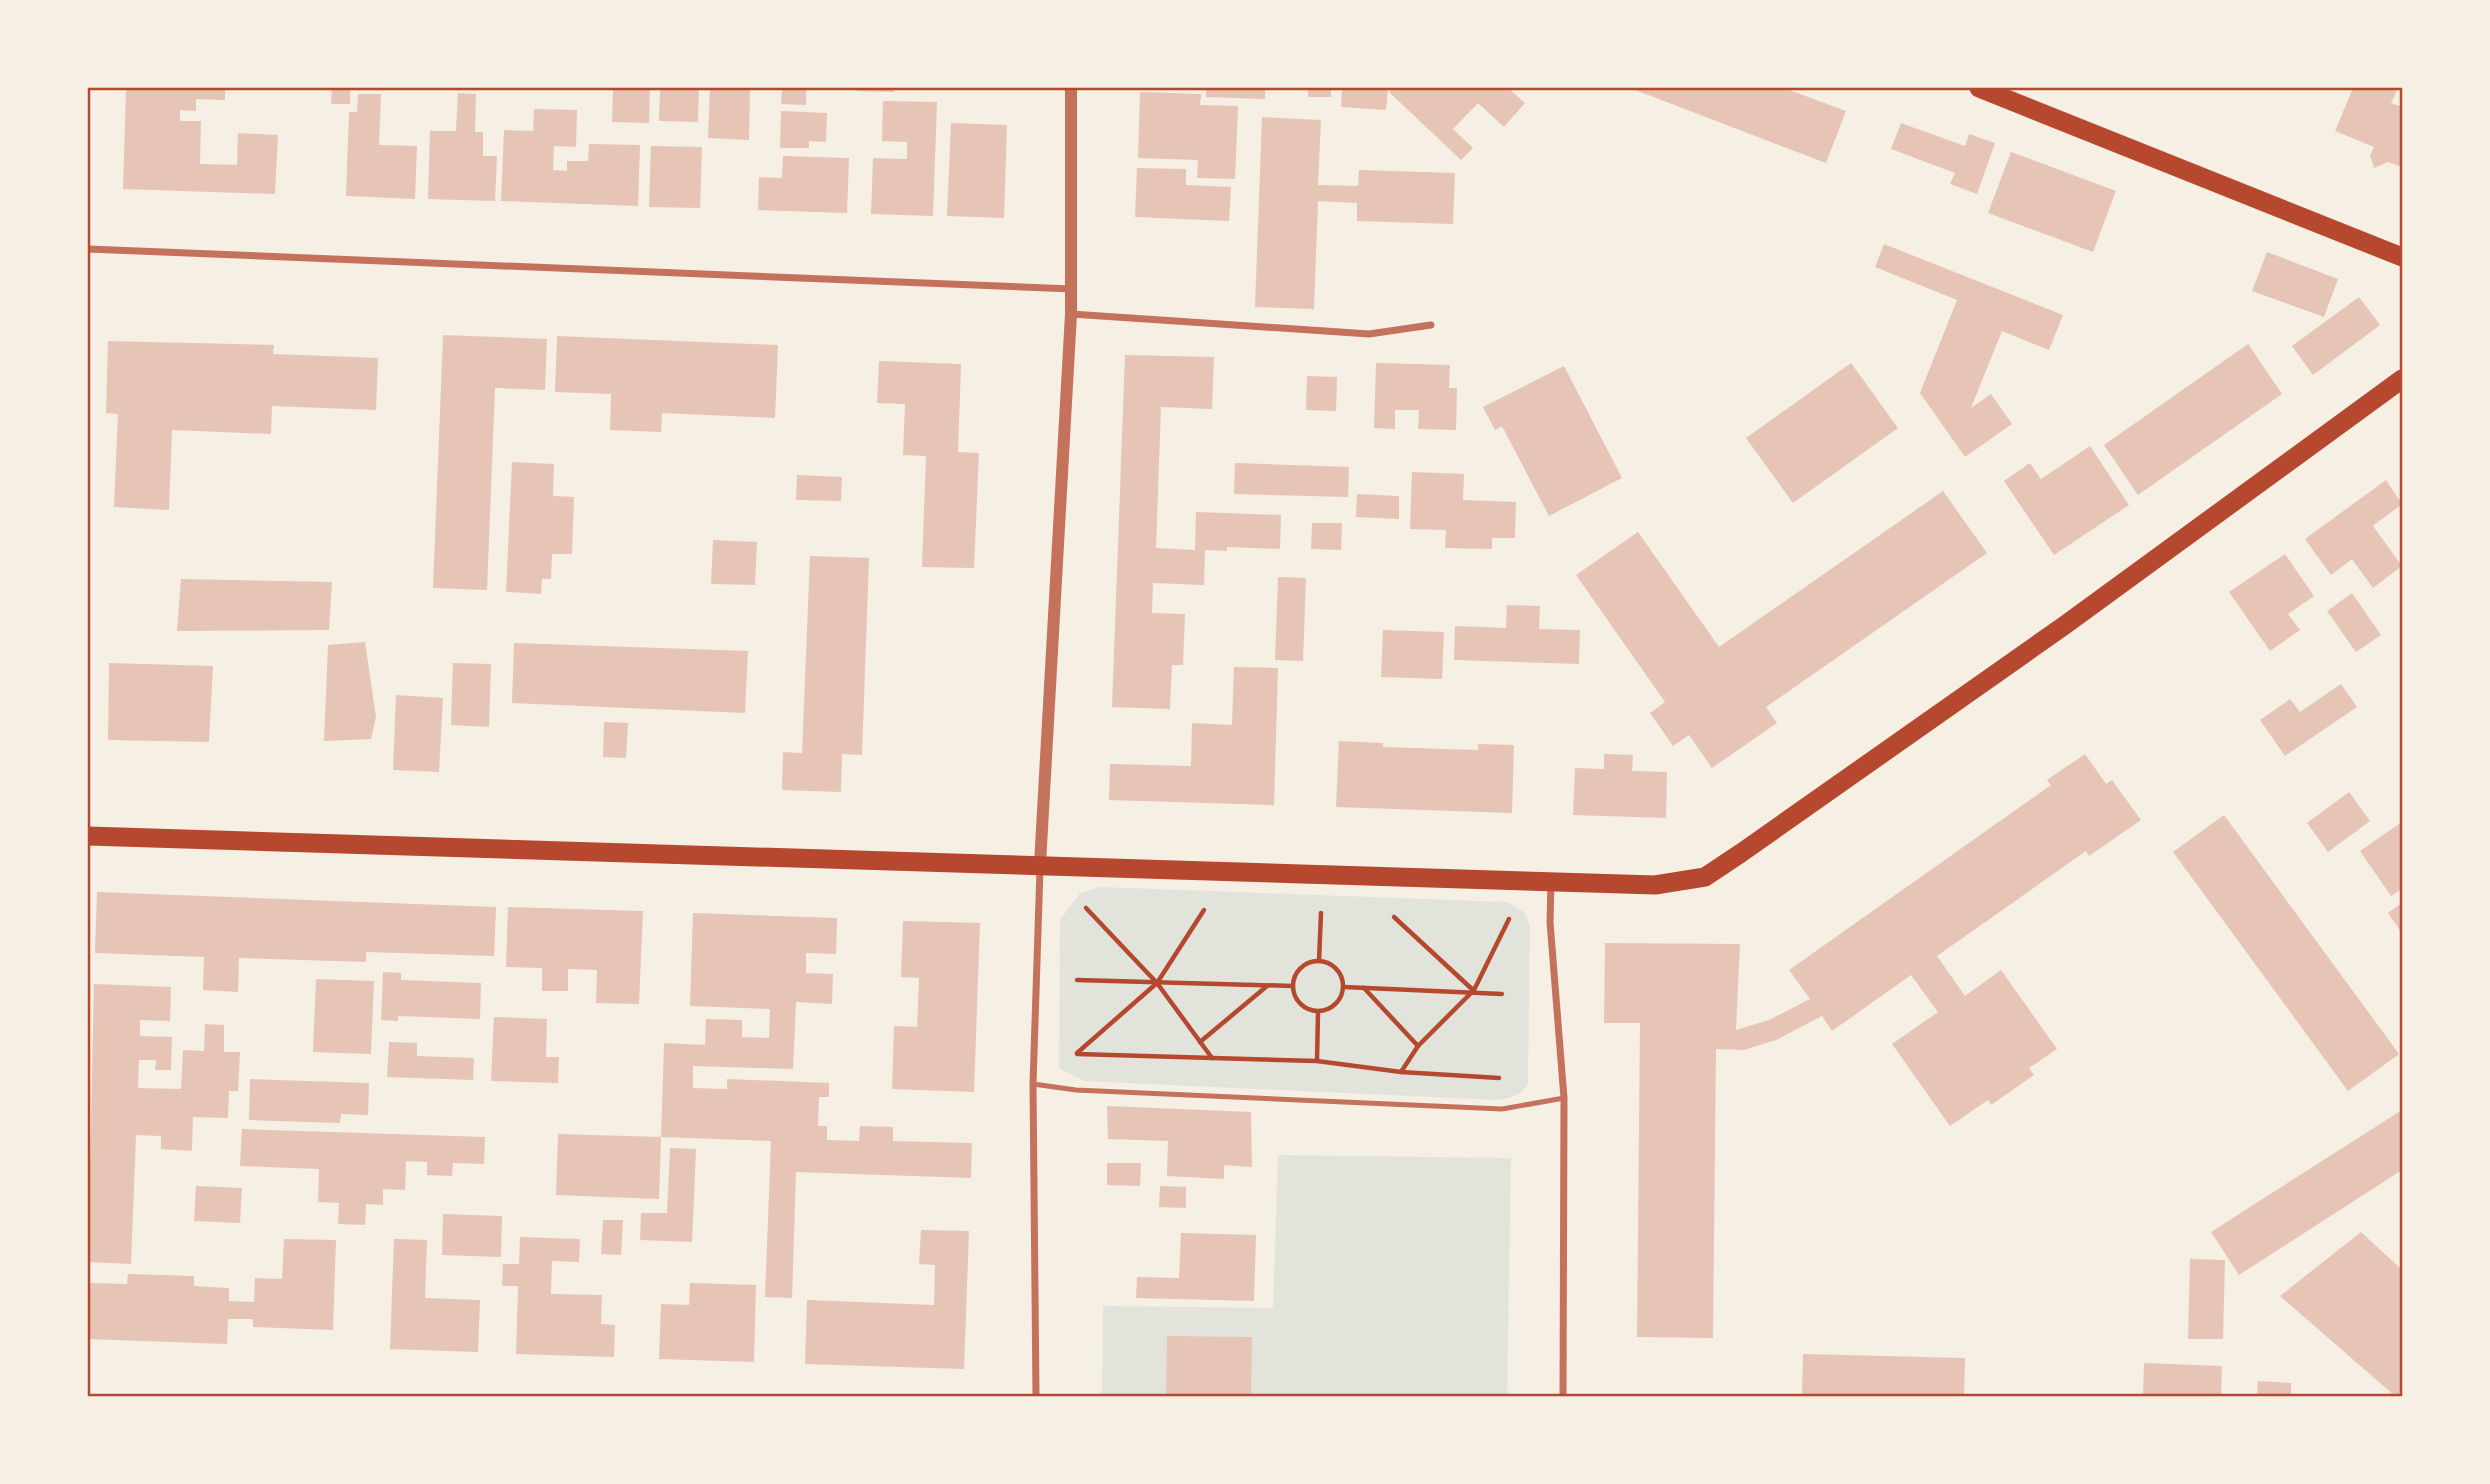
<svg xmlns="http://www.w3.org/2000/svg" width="2490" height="1484" viewBox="0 0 2490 1484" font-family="'Work Sans',sans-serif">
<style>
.green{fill:#e2e4dc}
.building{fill:#e6c5b7}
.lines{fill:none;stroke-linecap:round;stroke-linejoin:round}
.path{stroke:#b5482f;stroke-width:4.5}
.service{stroke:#c5725c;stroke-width:5}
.minor{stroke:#c5725c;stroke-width:7}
.tertiary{stroke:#c5725c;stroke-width:12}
.trunk{stroke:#b5482f;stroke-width:19}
.neatline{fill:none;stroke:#b5482f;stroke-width:2.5}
</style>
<rect width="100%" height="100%" fill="#f6efe4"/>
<!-- green -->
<g class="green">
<path d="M1101,887L1507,902L1524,912L1530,926L1528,1083C1520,1097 1510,1098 1495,1100L1084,1081L1059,1068L1060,920L1080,893Z"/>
<polygon points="1278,1155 1511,1158 1507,1396 1102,1396 1103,1306 1273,1308"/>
</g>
<!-- building -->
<g class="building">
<polygon points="126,88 225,88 225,100 196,99 196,111 180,110 180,121 201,121 200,164 237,165 238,133 278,135 275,194 123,189"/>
<polygon points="332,88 350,88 350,104 331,104"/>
<polygon points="613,88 650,88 649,123 612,122"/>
<polygon points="660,88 699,88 698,122 659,121"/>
<polygon points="710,88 750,88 749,140 708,138"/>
<polygon points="782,88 806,88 806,105 781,104"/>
<polygon points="857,88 894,88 894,92 857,91"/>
<polygon points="1197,88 1265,88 1265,99 1206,97 1206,90"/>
<rect x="1308" y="88" width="23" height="9"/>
<polygon points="1342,88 1388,88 1386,110 1341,107"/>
<polygon points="1393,88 1508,88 1525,103 1504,127 1478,103 1453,129 1473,148 1461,160 1389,92"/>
<polygon points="1630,88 1784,88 1846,111 1826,163"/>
<polygon points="2353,88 2398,88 2391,103 2402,107 2402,167 2388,162 2374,168 2370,155 2374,147 2335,131"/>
<polygon points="1140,92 1201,94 1200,105 1238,106 1235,179 1197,178 1198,160 1138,158"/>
<polygon points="458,93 476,94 475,132 483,132 483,156 497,156 495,201 428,199 430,131 456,131"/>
<polygon points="358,94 381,94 379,145 417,146 415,199 346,196 349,112 357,112"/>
<polygon points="883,101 937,102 933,216 871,214 873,158 907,159 907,142 882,141"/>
<polygon points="534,109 577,110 576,147 554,146 553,170 567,171 567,161 588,161 589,144 640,145 638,206 501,201 504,130 533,131"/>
<polygon points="781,111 827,113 826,142 809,141 809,148 780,148"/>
<polygon points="1262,117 1321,120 1318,185 1358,186 1359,170 1455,173 1453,224 1357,221 1357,203 1318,201 1314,309 1255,307"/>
<polygon points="951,123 1007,125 1004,218 947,216"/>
<polygon points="1901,123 1965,146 1969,134 1995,143 1977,194 1950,184 1955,173 1891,149"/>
<polygon points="651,146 702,147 700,208 649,207"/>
<polygon points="2011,152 2116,191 2093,252 1988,213"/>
<polygon points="783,156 849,158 847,213 758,210 759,177 782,178"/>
<polygon points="1137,168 1186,169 1186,185 1231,187 1229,221 1135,217"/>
<polygon points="1884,244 2063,315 2049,350 2002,331 1971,408 1991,394 2012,424 1965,457 1920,393 1957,300 1875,267"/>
<polygon points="2267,252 2338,279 2324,317 2252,291"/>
<polygon points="2359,297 2380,325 2313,375 2292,346"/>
<polygon points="443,335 547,339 545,390 495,388 487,590 433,588"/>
<polygon points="557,336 778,345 775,418 662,413 661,432 610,430 611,394 555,392"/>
<polygon points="108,341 274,345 273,354 378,358 376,410 272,406 271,434 172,430 169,510 114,507 118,414 106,413"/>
<polygon points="2248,344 2282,394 2138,495 2104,445"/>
<polygon points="1125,355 1214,357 1212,409 1161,407 1156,548 1195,550 1196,512 1281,515 1280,549 1227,547 1227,551 1205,550 1204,585 1153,583 1152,613 1185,614 1183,665 1172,665 1170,709 1112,707"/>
<polygon points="879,361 961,364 958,452 979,453 974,568 922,567 926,456 903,455 905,404 877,403"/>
<polygon points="1376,363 1450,365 1449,388 1457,388 1456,430 1418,429 1419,410 1395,410 1395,429 1374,428"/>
<polygon points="1851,363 1898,428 1793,503 1746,438"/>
<polygon points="1564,366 1622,478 1549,516 1502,426 1495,430 1483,407"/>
<polygon points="1307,376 1337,377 1336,411 1306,410"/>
<polygon points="2090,446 2129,505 2054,555 2004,481 2030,463 2041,479"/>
<polygon points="512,462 554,464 553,496 574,497 572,554 552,554 551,579 542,579 541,594 506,592"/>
<polygon points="1235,463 1349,467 1348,497 1234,494"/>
<polygon points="1412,472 1464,474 1463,500 1516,502 1515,538 1492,538 1492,549 1445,548 1446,530 1410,529"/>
<polygon points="797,475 842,477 841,501 796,500"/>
<polygon points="2386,480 2402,504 2373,526 2402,566 2373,588 2352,559 2331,575 2305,539"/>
<polygon points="1943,491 1987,553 1766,707 1777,723 1712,768 1689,735 1673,746 1650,713 1665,702 1576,575 1638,532 1719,647"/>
<polygon points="1357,494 1399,496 1399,519 1356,517"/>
<polygon points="1312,523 1342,523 1341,550 1311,549"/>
<polygon points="713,540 757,542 755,585 711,584"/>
<polygon points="2285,554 2314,596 2288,614 2300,630 2270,651 2229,592"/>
<polygon points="810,556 869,558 862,755 842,754 841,792 782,790 783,752 802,753"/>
<polygon points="1278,577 1306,578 1303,661 1275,660"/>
<polygon points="181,579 332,582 329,630 177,631"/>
<polygon points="2352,593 2381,635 2356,652 2327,611"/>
<polygon points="1507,605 1540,606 1539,629 1580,630 1579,664 1454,660 1455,626 1506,628"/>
<polygon points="1383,630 1444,632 1442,679 1381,677"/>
<polygon points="365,642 376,717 371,739 324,741 328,645"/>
<polygon points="514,643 748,651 745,713 512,703"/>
<polygon points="109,663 213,666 209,742 108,740"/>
<polygon points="453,663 491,664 489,727 451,725"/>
<polygon points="1234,667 1278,668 1274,805 1109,800 1110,764 1191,766 1192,723 1232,725"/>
<polygon points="2341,684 2357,707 2285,756 2260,720 2290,699 2300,712"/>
<polygon points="396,695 443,698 439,772 393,770"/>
<polygon points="604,722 628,723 626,758 603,757"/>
<polygon points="1339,741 1383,743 1383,747 1478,750 1478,744 1514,745 1512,813 1336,807"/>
<polygon points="1604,754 1633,755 1632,771 1667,772 1666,818 1573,815 1575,768 1604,769"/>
<polygon points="2085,754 2106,784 2112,780 2141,820 2089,856 2086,851 1937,956 1965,996 2001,970 2057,1049 2029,1068 2034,1075 1991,1105 1988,1100 1950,1126 1892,1044 1938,1012 1911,975 1832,1031 1822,1016 1776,1040 1744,1050 1716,1049 1713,1338 1637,1337 1640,1023 1604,1023 1605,943 1740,944 1736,1030 1769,1020 1810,999 1789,970 2051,785 2047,780"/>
<polygon points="2349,792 2370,821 2328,852 2307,823"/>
<polygon points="2224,815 2399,1054 2348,1091 2173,852"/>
<polygon points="2402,822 2402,889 2391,896 2360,851"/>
<polygon points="97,892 496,907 494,956 366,952 366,962 239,958 238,992 203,990 204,957 95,953"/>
<polygon points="2402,903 2402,933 2388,913"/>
<polygon points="508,907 643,911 639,1004 596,1003 597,970 568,969 568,991 542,991 542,968 506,967"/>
<polygon points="693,913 837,918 836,954 806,953 806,973 833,974 832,1004 796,1002 793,1069 693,1066 693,1088 727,1089 727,1079 829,1083 829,1097 819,1097 818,1126 827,1126 827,1140 859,1141 860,1126 893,1127 893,1141 972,1143 971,1178 796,1172 792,1298 765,1297 771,1141 661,1137 664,1043 705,1045 706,1019 742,1020 742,1037 769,1038 770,1009 690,1006"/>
<polygon points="903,921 980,923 974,1092 892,1089 894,1026 917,1027 919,978 901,977"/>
<polygon points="383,972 401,973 401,980 481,983 480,1019 398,1016 398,1021 381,1020"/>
<polygon points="316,979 374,981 371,1054 313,1052"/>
<polygon points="94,984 171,987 170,1021 140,1020 140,1036 172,1037 171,1070 155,1070 156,1060 139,1060 138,1088 181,1089 183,1050 204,1051 205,1024 224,1025 224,1052 240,1052 238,1091 229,1091 228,1118 193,1117 192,1151 161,1149 161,1136 136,1135 131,1264 88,1262"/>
<polygon points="494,1017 547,1019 546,1057 559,1057 558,1083 491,1081"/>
<polygon points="389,1042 417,1043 417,1056 474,1058 473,1080 387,1077"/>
<polygon points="250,1079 369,1083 368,1115 341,1114 340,1123 249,1120"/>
<polygon points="1107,1106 1251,1112 1252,1167 1224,1165 1224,1179 1167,1176 1168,1141 1108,1139"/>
<polygon points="2402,1110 2402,1170 2239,1275 2211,1232"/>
<polygon points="242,1129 485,1137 484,1164 453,1163 452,1176 427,1175 427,1162 406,1161 405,1190 383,1189 383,1205 366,1204 365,1225 338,1224 339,1203 318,1202 319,1169 240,1166"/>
<polygon points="558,1134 661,1137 659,1199 556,1195"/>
<polygon points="670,1148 696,1149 692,1242 640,1240 641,1213 667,1213"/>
<polygon points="1107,1163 1141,1163 1140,1186 1107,1185"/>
<polygon points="196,1186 242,1188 240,1223 194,1221"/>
<polygon points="1160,1186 1186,1187 1186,1208 1159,1207"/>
<polygon points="443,1214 502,1216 501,1257 442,1255"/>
<polygon points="603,1220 623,1220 621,1255 601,1254"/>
<polygon points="921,1230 969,1231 964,1369 805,1364 807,1300 934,1305 935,1265 919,1264"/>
<polygon points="2361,1232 2402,1270 2402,1396 2395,1396 2280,1296"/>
<polygon points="1181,1233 1256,1235 1254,1301 1136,1298 1137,1277 1179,1278"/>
<polygon points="520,1237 580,1239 579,1262 552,1261 551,1294 602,1295 601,1324 615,1325 614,1357 516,1354 518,1286 502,1286 503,1264 519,1264"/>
<polygon points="284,1239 336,1240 333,1330 253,1327 253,1319 228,1319 227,1344 88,1339 88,1283 127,1284 128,1274 194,1276 194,1286 229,1288 229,1301 254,1302 255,1278 282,1279"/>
<polygon points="394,1239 427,1240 425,1298 480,1300 478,1352 390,1349"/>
<polygon points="2190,1259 2225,1260 2223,1339 2188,1339"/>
<polygon points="690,1283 756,1285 754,1362 659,1359 661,1304 689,1305"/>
<polygon points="1167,1336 1252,1337 1251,1396 1166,1396"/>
<polygon points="1803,1354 1965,1358 1964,1396 1802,1396"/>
<polygon points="2144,1363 2222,1366 2221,1396 2143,1396"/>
<polygon points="2258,1381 2291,1383 2291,1396 2257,1396"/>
</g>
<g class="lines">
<!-- path -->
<g class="path">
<polyline points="1086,908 1157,983 1204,910"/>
<polyline points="1394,917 1473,990"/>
<polyline points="1319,961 1321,913"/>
<circle cx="1318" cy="986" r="25"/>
<polyline points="1077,980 1293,986"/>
<polyline points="1344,987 1502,994"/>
<polyline points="1364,988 1418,1046"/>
<polyline points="1200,1042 1267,986"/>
<polyline points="1077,1053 1157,983 1212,1058"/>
<polyline points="1077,1054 1317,1061 1401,1072 1499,1078"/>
<polyline points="1317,1061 1318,1012"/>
<polyline points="1401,1072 1418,1046 1474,990 1509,919"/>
</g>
<!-- service -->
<polyline class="service" points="1033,1084 1076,1090 1502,1109 1564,1098"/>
<!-- minor -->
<g class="minor">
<polyline points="88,249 1072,289"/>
<polyline points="1071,314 1369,334 1431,325"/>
<polyline points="1551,883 1550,922 1564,1098 1563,1396"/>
<polyline points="1036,1396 1033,1084 1040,869"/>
</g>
<!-- tertiary -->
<polyline class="tertiary" points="1040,864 1071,314 1071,88"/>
<!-- trunk -->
<g class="trunk">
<polyline points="1979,88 2402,257"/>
<polyline points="88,836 1655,885 1705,877 1741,853 2065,625 2402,379"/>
</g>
</g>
<!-- border -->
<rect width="2490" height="1484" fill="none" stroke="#f6efe4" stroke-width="178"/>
<rect x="89" y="89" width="2312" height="1306" class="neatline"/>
</svg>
